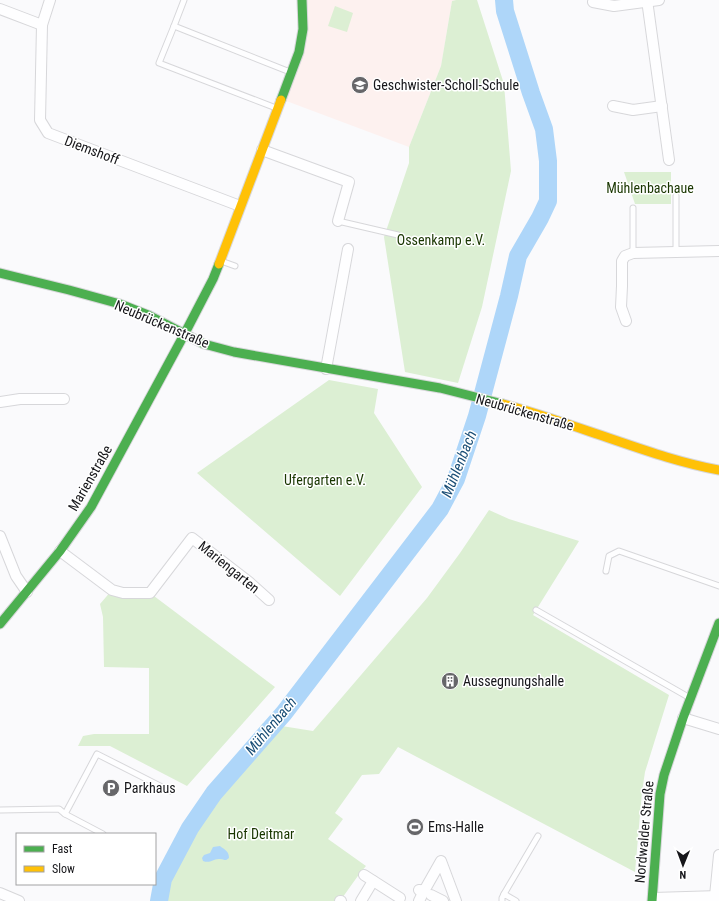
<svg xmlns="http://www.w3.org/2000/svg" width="719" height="901" viewBox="0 0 719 901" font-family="'Roboto Condensed',sans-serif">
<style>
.education{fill:#fdf1ef}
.green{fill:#dcefd3}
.water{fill:#aed6f9}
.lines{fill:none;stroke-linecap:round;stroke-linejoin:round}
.river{stroke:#aed6f9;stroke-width:18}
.lane-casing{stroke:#d7d7da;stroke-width:7}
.street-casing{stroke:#d7d7da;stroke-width:12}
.fast-casing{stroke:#d7d7da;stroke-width:11}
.slow-casing{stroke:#d7d7da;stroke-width:11}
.lane{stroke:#fefeff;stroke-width:5}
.street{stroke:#fefeff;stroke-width:10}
.fast{stroke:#4caf50;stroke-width:9}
.slow{stroke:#ffc107;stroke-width:9}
.labels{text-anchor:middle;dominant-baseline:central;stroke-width:3;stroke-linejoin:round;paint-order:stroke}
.poi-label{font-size:14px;fill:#16161a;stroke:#fff;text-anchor:start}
.street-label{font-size:14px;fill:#16161a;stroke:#fff}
.park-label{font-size:14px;fill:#193600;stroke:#fff}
.water-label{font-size:15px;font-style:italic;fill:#1a4e76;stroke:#fff}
</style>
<rect width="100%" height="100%" fill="#fafafc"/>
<!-- education -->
<polygon class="education" points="302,0 456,0 452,1 441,66 409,147 281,99 299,52"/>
<!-- green -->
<g class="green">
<polygon points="456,0 477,0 504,84 511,171 482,307 458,383 405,372 384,237 409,163 409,147 441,66 452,1"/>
<polygon points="335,6 353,13 347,32 328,26"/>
<polygon points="624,172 671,172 671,204 635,204"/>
<polygon points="329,380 378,389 374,413 422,487 340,596 197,473"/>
<polygon points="489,510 509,519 579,541 533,615 669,695 645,772 642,792 635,872 398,747 379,774 362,775 335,813 343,819 328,839 366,866 360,873 340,901 155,901 163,879 191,815 263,723 313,731 427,598 460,553"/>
<polygon points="112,590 150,593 275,687 187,786 110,746 78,746 83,736 94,734 149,734 149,668 104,667 103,617 100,604"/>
</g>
<!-- water -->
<path class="water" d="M220,846C225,850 229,851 229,858C224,862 225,859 220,859C213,858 211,864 203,861L202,858L204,855L210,853L213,847Z"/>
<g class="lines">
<!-- river -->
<polyline class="river" points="159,901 163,879 190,828 214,793 284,713 440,509 456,479 477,416 509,296 518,256 540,218 548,201 548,161 544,129 531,93 505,11 504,0"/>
<defs>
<g id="lane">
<polyline points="184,0 174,26 290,72"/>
<polyline points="174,26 159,63 276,108"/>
<polyline points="676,196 676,252"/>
<polyline points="338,221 398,235"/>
<polyline points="633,253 633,208"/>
<polyline points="221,261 235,266"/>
<polyline points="606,571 609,556 619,551 719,586"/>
<polyline points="536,610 690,698"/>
<polyline points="0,810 59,809 65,814 103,834"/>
<polyline points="65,814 97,754 170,791"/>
<polyline points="504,894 538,836"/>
<polyline points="502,901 502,898 504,894 516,901"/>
</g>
<g id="street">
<polyline points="50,0 42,25 40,120 48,133 240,206"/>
<polyline points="647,0 669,160"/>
<polyline points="593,2 614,6 659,0"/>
<polyline points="0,9 42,25"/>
<polyline points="613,106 633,110 662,106"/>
<polyline points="262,150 349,182 338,221"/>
<polyline points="626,321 621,307 622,286 622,261 625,256 633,253 719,251"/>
<polyline points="326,369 348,249"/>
<polyline points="0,402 20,399 64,399"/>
<polyline points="0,536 16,576 27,592"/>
<polyline points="60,551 112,590 123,593 150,593 192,538 249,582 269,600"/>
<polyline points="683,718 719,729"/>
<polyline points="364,875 400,898"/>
<polyline points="419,890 424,891 441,861 456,901"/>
<polyline points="0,893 19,901"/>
<polyline points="431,895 443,901"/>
<polyline points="715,896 719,855"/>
<polyline points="653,898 719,896"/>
<polyline points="340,901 341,901"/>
<polyline points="361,901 373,881"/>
<polyline points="419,901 424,891"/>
</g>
<g id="fast">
<polyline points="281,100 299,52 303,29 302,0"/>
<polyline points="0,273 69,290 120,304 148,315 204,344 234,352 440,388 503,404"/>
<polyline points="0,624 60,551 91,507 185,333 213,279 219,264"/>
<polyline points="652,901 660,794 664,775 683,718 719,623"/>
</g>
<g id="slow">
<polyline points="219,264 281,100"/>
<path d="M503,404C533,412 562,422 591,432C633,446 675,462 719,470"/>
</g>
</defs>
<!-- lane casing -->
<use href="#lane" class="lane-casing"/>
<!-- street casing -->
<use href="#street" class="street-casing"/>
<!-- fast casing -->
<use href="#fast" class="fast-casing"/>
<!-- slow casing -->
<use href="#slow" class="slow-casing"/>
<!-- lane -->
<use href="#lane" class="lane"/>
<!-- street -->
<use href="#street" class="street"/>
<!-- fast -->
<use href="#fast" class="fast"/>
<!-- slow -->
<use href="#slow" class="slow"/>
</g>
<!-- icons -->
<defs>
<symbol id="school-disc" viewBox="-11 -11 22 22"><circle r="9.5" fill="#666669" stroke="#fff"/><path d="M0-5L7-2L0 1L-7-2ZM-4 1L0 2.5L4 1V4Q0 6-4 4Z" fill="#fff"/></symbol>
<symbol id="building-disc" viewBox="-11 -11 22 22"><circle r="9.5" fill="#666669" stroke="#fff"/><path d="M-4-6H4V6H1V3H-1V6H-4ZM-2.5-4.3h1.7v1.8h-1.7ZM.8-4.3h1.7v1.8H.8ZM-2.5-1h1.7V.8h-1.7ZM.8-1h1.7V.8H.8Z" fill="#fff"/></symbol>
<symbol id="parking-disc" viewBox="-11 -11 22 22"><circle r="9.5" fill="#666669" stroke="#fff"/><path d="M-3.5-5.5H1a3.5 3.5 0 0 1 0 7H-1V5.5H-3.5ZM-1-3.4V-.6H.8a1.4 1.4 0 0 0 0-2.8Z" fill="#fff"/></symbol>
<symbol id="stadium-disc" viewBox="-11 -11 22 22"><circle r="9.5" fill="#666669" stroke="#fff"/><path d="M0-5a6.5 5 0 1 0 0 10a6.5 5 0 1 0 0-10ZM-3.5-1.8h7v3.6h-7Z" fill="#fff"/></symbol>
</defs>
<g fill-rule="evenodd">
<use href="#school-disc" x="350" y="75" width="20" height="20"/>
<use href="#building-disc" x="440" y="671" width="20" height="20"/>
<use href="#parking-disc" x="101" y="778" width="20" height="20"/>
<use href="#stadium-disc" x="405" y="817" width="20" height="20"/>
</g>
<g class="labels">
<!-- poi labels -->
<g class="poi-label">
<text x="373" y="85">Geschwister-Scholl-Schule</text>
<text x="463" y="681">Aussegnungshalle</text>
<text x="124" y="788">Parkhaus</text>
<text x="428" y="827">Ems-Halle</text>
</g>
<!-- street labels -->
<g class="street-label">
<text transform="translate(92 150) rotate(21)">Diemshoff</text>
<text transform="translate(162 324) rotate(23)">Neubrückenstraße</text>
<text transform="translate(525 412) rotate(16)">Neubrückenstraße</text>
<text transform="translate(90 478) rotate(-60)">Marienstraße</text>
<text transform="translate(229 567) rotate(39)">Mariengarten</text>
<text transform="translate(644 832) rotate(-85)">Nordwalder Straße</text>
</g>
<!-- park labels -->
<g class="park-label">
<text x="650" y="188">Mühlenbachaue</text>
<text x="441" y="240">Ossenkamp e.V.</text>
<text x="325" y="480">Ufergarten e.V.</text>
<text x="261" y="834">Hof Deitmar</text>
</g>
<!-- water labels -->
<g class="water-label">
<text transform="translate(459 464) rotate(-68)">Mühlenbach</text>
<text transform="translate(271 726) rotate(-50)">Mühlenbach</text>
</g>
</g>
<!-- legend -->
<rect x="16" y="833" width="140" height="52" fill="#ffffff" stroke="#a2a2a3"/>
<rect x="24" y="846" width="20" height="6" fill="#4caf50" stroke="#a2a2a3"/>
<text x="52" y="853" font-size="12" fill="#16161a">Fast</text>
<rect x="24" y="866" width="20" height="6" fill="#ffc107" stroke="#a2a2a3"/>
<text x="52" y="873" font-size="12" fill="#16161a">Slow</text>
<!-- north arrow -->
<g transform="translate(683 865) rotate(181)" stroke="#ffffff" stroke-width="3" paint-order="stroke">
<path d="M0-3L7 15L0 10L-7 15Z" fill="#16161a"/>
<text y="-6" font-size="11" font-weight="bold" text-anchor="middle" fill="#16161a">N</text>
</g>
</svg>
